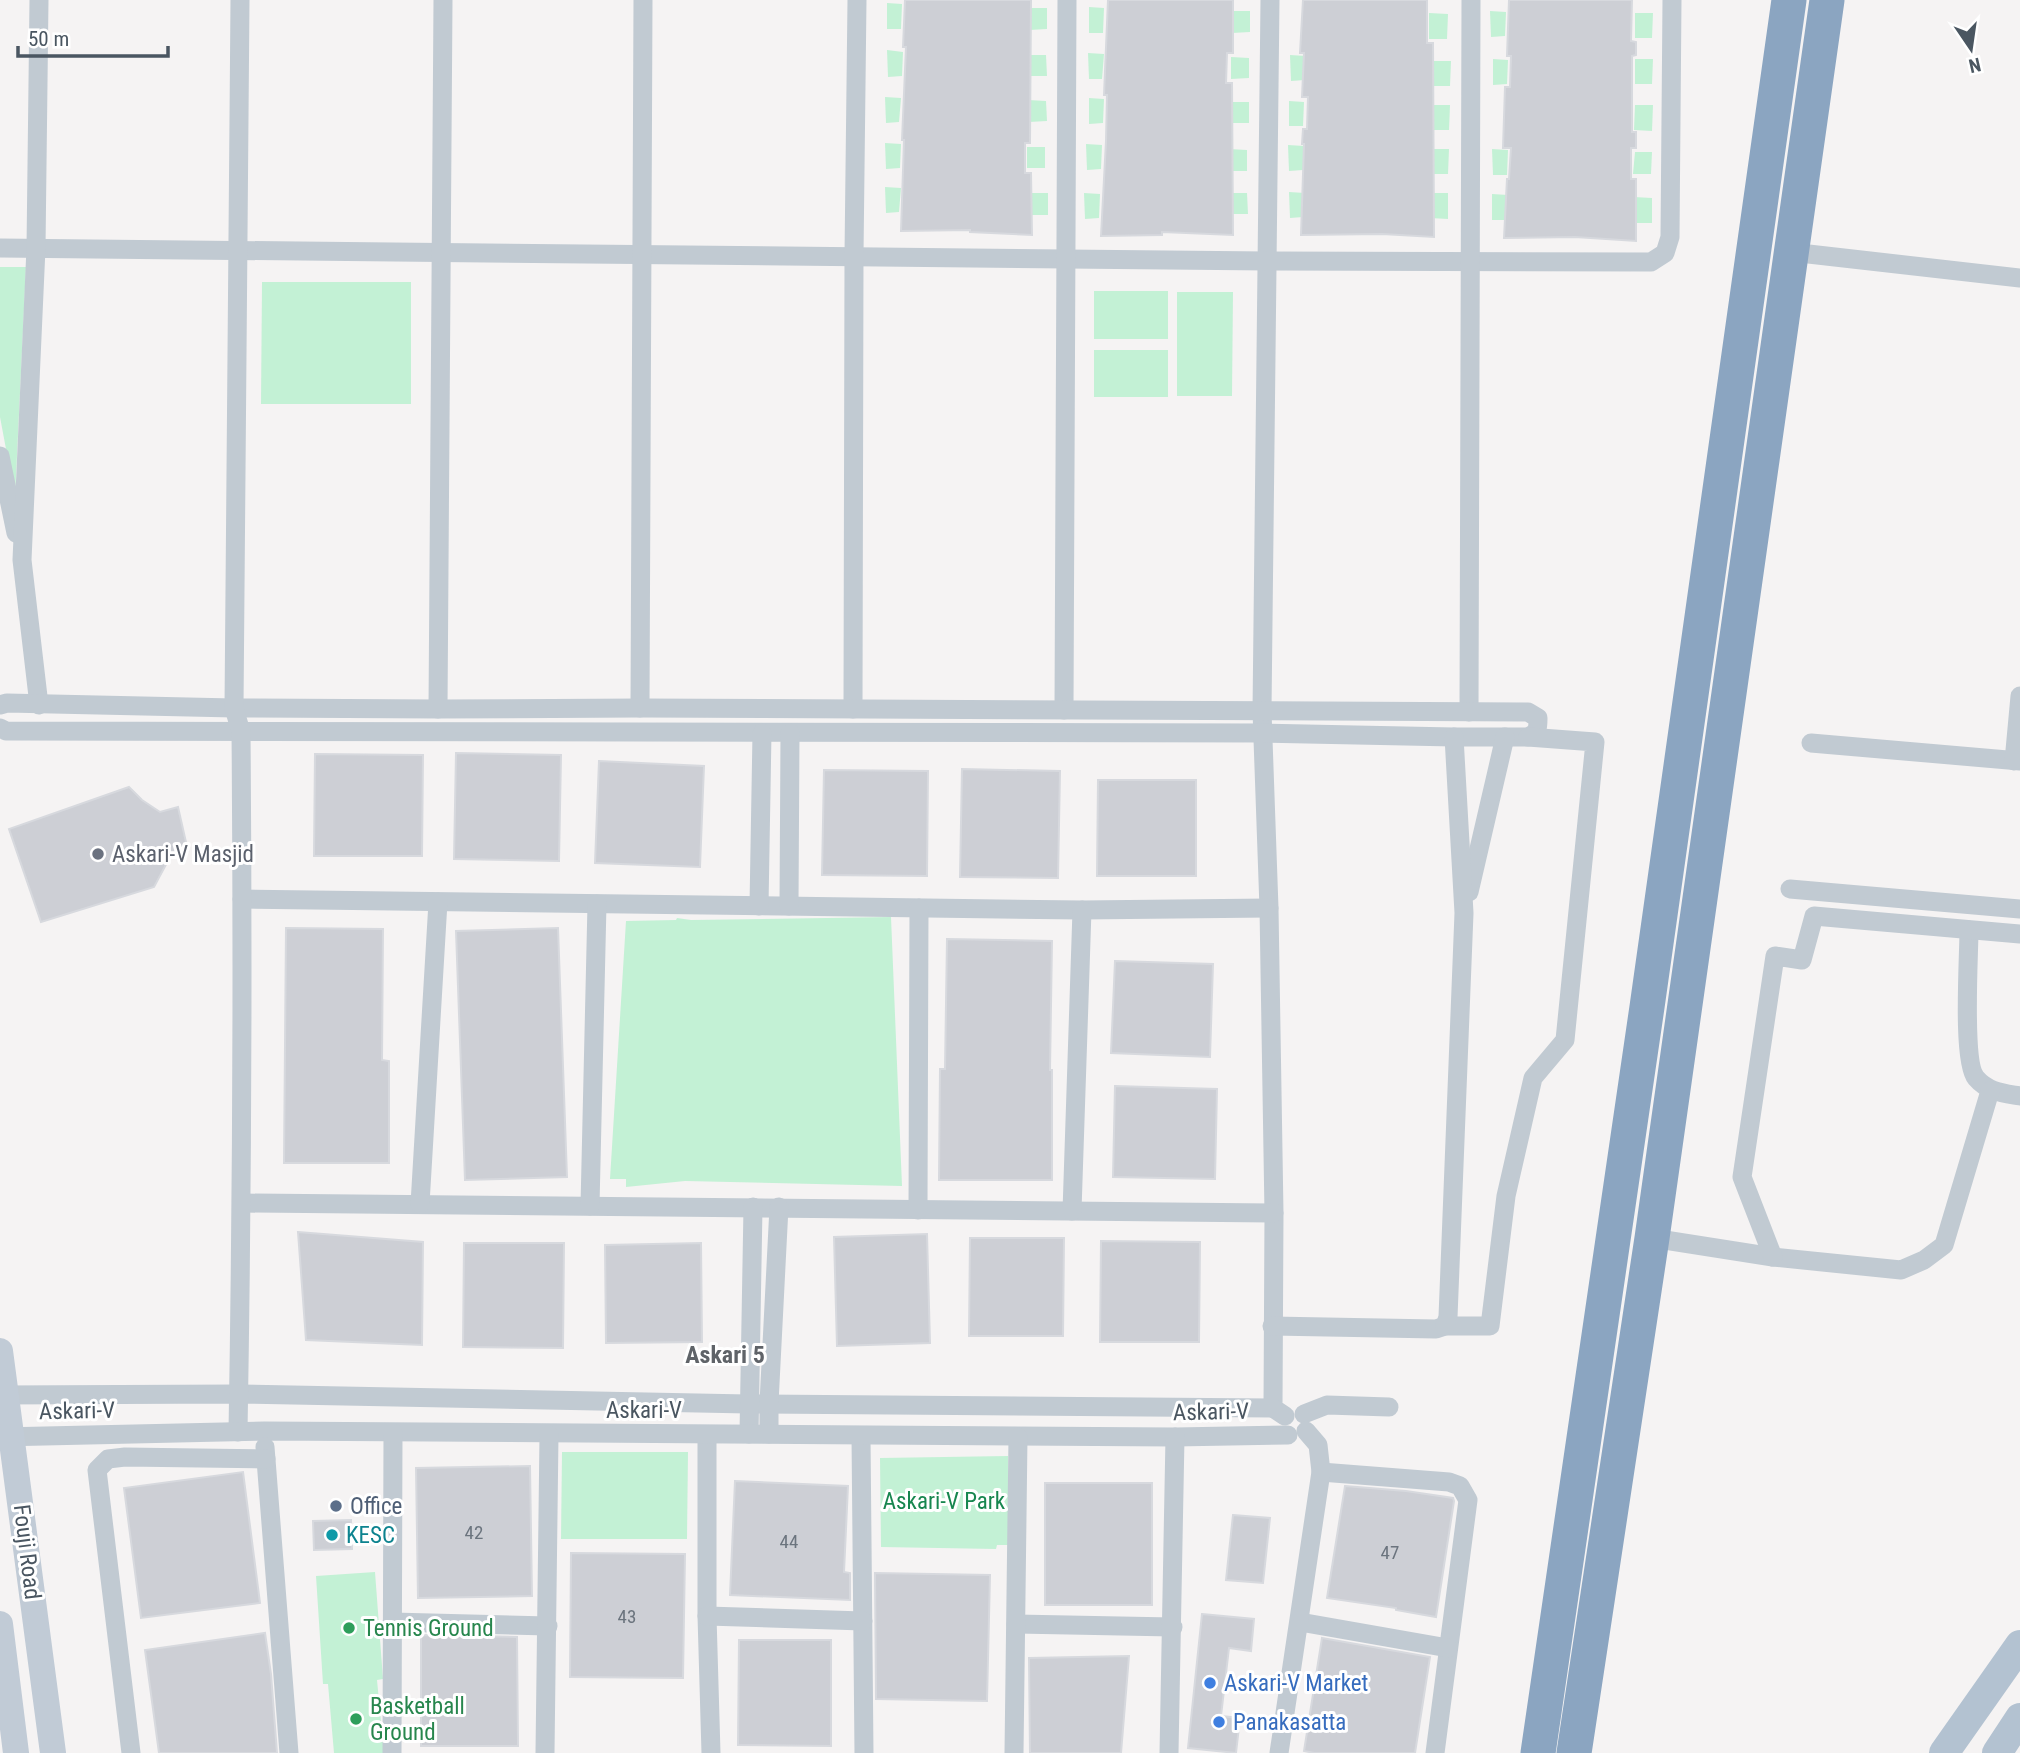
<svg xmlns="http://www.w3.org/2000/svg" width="2020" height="1753" viewBox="0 0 2020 1753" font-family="'Roboto Condensed',sans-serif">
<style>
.green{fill:#c3f1d5}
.building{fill:#cdcfd5;stroke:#d7d9de;stroke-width:2}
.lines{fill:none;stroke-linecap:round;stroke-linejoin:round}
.street{stroke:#c1cad2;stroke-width:19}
.secondary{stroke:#c1cbd6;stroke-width:26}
.primary{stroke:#b3c2d1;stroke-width:30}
.highway{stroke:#8ba5c1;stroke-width:35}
.worship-dot{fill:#6b7280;stroke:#fff;stroke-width:2.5}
.service-dot{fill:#5c6f8a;stroke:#fff;stroke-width:2.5}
.culture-dot{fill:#0f9aa8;stroke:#fff;stroke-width:2.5}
.leisure-dot{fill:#2e9e5b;stroke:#fff;stroke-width:2.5}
.shop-dot{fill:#3f7fe0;stroke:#fff;stroke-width:2.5}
.labels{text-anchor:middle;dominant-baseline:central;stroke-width:6;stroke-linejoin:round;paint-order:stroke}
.number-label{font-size:19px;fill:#6b747e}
.worship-label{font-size:23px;fill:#5b616d;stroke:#fff;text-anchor:start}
.street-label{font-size:23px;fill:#4a5661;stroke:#fff}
.park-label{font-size:23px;fill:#17864f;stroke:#fff}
.service-label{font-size:23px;fill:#4e5e75;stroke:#fff;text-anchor:start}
.culture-label{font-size:23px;fill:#0d838f;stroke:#fff;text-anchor:start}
.leisure-label{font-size:23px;fill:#27864d;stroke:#fff;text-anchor:start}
.shop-label{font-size:23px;fill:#366cbe;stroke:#fff;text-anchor:start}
.neighbourhood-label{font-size:24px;font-weight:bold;fill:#5f6368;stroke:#fff}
</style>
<rect width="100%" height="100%" fill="#f5f3f3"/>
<!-- green -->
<g class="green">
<polygon points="887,3 902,4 901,29 887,29"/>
<polygon points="1089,7 1104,8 1103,33 1089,33"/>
<polygon points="1029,8 1047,8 1047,29 1029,30"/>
<polygon points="1232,11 1250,11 1250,32 1232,33"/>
<polygon points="1490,11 1506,12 1505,36 1491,37"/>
<polygon points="1429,13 1448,14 1447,39 1429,39"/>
<polygon points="1635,13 1653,13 1652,38 1635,38"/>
<polygon points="887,50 903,52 902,76 888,77"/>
<polygon points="1088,53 1104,54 1102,79 1089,79"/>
<polygon points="1028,55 1046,55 1047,76 1029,76"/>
<polygon points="1290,55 1306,56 1305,80 1291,81"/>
<polygon points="1231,57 1249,58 1249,78 1231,79"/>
<polygon points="1493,59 1508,60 1507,84 1493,85"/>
<polygon points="1635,59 1653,59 1652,84 1635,84"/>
<polygon points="1432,61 1451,61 1450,86 1432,86"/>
<polygon points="885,97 901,98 899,122 886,123"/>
<polygon points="1089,98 1104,99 1103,123 1089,124"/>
<polygon points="1028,100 1046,101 1047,121 1029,122"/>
<polygon points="1289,101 1304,102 1303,126 1289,126"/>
<rect x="1231" y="102" width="18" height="21"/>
<polygon points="1432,105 1450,105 1449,130 1432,130"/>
<polygon points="1635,105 1653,105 1652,131 1634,130"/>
<polygon points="885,143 901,144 900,168 886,169"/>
<polygon points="1086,144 1102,145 1101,169 1087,170"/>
<polygon points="1288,145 1304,146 1303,170 1289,171"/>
<rect x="1027" y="147" width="18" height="21"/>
<polygon points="1229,149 1247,150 1247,171 1229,171"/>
<polygon points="1430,149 1449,149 1448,174 1430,174"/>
<polygon points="1492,149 1508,150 1507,175 1493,175"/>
<polygon points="1635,152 1652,152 1651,174 1633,174"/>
<polygon points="885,187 901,188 899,212 886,213"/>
<polygon points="1289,192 1305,193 1303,217 1290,218"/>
<rect x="1030" y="193" width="18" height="22"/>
<polygon points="1084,193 1100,194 1099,218 1085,219"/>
<polygon points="1229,193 1247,193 1248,214 1230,214"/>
<polygon points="1430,193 1448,193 1448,219 1430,218"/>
<polygon points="1492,194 1508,195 1506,220 1492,220"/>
<polygon points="1634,197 1652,198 1652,223 1634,223"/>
<polygon points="0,267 26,267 15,497 0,417"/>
<polygon points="262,282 411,282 411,404 261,404"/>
<rect x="1094" y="291" width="74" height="48"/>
<polygon points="1177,292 1233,292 1232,396 1177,396"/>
<rect x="1094" y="350" width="74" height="47"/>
<polygon points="891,917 902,1186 685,1181 626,1187 626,1179 610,1179 626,921 676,920 677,918 691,920"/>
<polygon points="562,1452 688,1452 687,1539 561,1539"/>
<polygon points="1008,1456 1009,1545 997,1545 996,1549 881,1547 880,1458"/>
<polygon points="375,1572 383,1679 377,1680 384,1753 334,1753 328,1684 323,1684 316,1576"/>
</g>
<!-- building -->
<g class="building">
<polygon points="905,0 1031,0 1030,143 1025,143 1025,173 1031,173 1032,235 970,232 970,230 901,231 904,140 902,140 906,47 903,47"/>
<polygon points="1108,0 1233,0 1233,53 1227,53 1226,83 1232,83 1233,235 1162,232 1162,235 1101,236 1106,141 1107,95 1104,95"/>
<polygon points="1303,0 1427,0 1427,43 1433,43 1434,237 1382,234 1301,235 1304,144 1302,144 1303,129 1307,129 1308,97 1302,97 1304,53 1300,53"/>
<polygon points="1509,0 1632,0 1631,41 1636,42 1636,55 1632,56 1632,132 1636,132 1636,148 1631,148 1631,179 1636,179 1636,241 1575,237 1504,238 1507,179 1509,179 1511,148 1503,148 1505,87 1510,87 1511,56 1507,56"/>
<polygon points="456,753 561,755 559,861 454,859"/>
<polygon points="315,754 423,755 422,856 314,856"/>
<polygon points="599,761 704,766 700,867 595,863"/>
<polygon points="962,769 1060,771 1058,878 960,877"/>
<polygon points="824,770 928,771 927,876 822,875"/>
<polygon points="1098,780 1196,780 1196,876 1097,876"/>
<polygon points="129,787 142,800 160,812 178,807 188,851 170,857 154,887 41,922 9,829"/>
<polygon points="286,928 383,929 382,1060 389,1061 389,1163 284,1163"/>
<polygon points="558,928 567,1177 465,1180 456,931"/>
<polygon points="947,939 1052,941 1050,1070 1052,1070 1052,1180 939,1180 940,1069 945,1069"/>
<polygon points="1115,961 1213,964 1210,1057 1111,1053"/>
<polygon points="1115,1086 1217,1089 1215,1179 1113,1177"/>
<polygon points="298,1232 423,1242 422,1345 306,1340"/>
<polygon points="927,1234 930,1343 837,1346 834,1237"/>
<polygon points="970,1238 1064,1238 1063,1336 969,1336"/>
<polygon points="1101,1241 1200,1242 1199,1342 1100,1342"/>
<polygon points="464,1243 564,1243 563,1348 463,1347"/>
<polygon points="701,1243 702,1342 606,1343 605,1245"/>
<polygon points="530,1466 532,1596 418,1598 416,1468"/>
<polygon points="243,1472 260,1603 141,1618 124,1488"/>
<polygon points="735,1481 848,1486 844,1572 850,1573 850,1600 730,1595"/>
<rect x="1045" y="1483" width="107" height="122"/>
<polygon points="1345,1486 1406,1491 1453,1498 1454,1501 1436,1617 1396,1610 1396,1608 1327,1598"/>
<polygon points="1233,1515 1270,1518 1263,1583 1226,1580"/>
<polygon points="351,1520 352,1549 314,1550 313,1521"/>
<polygon points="571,1553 685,1554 683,1678 570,1677"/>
<polygon points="875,1573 990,1575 987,1701 876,1699"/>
<polygon points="1202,1614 1254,1619 1251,1651 1229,1648 1221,1716 1240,1718 1236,1753 1188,1748"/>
<polygon points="265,1633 271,1674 277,1753 159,1753 145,1650"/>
<polygon points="421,1635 517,1637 518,1746 421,1746"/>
<polygon points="1322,1638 1430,1657 1415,1753 1314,1753 1304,1751"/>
<polygon points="739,1640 831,1640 831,1746 738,1745"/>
<polygon points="1129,1656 1121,1753 1030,1753 1029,1658"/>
</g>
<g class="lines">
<!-- street -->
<g class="street">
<polyline points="1270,0 1262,711 1269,908 1274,1213 1273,1408 1285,1416"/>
<polyline points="0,248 1267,261 1651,262 1665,253 1670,237 1672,0"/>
<polyline points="1791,252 2020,278"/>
<polyline points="0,456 16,533"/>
<polyline points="39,705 22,560 36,248 39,0"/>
<polyline points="640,708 643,0"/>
<polyline points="438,709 443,0"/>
<polyline points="853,709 854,255 857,0"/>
<polyline points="1064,710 1067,0"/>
<polyline points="1469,712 1471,0"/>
<path d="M0,728L6,731L1263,733L1454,737H1528C1538,732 1538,729 1538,718L1528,712L640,708L438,709L234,708L7,703L0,705"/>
<polyline points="1811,743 2020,761"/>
<polyline points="2014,761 2020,696"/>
<polyline points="1790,889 2020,909"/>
<polyline points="1469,892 1505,737"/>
<polyline points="242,899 1082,910 1269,908"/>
<polyline points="759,906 762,733"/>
<polyline points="789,906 790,733"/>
<path d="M1969,930C1969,956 1962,1062 1976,1078C1988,1092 2003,1093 2020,1096"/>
<polyline points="242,1203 1274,1213"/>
<polyline points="420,1204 438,902"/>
<polyline points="590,1206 597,904"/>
<polyline points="918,1210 919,908"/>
<polyline points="1072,1211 1082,910"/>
<polyline points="1652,1238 1773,1257 1901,1270 1924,1260 1944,1245 1990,1091"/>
<polyline points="1773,1257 1742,1177 1775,956 1802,960 1814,916 2020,934"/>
<polyline points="1272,1326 1436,1329 1445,1326 1490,1326 1506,1196 1533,1078 1565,1040 1595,742 1528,737"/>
<polyline points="1445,1326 1448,1317 1464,913 1454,737"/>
<polyline points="0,1395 239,1394 748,1404 1273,1408"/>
<polyline points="1304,1414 1327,1405 1389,1407"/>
<path d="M238,1432C242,1198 243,965 241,732L234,708L240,0"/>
<polyline points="749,1434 753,1207"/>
<polyline points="769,1434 769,1403 779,1207"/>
<polyline points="707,1435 707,1616 711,1753"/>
<polyline points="861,1436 864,1753"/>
<polyline points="0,1437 264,1431 1175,1437 1288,1435"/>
<polyline points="265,1447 289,1753"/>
<polyline points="1321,1472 1449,1482 1460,1486 1468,1500 1435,1753"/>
<polyline points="707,1616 863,1621"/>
<polyline points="392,1622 548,1626"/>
<polyline points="1300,1622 1448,1648"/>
<polyline points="1016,1624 1173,1627"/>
<polyline points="131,1753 97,1470 108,1459 125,1457 266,1459"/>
<polyline points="392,1753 393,1433"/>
<polyline points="545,1753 549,1435"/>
<polyline points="1014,1753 1018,1437"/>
<polyline points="1169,1753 1175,1437"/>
<polyline points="1279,1753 1321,1472 1318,1445 1306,1431"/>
</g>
<!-- secondary -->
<g class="secondary">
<polyline points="0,1351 53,1753"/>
<polyline points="0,1624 16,1753"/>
</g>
<!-- primary -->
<g class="primary">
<polyline points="1944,1753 2020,1645"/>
<polyline points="1997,1753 2020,1718"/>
</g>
<!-- highway -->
<g class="highway">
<polyline points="1538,1753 1647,1007 1789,0"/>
<polyline points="1574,1753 1652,1238 1827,0"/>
</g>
</g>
<!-- markers -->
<circle class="worship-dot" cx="98" cy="854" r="7"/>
<circle class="service-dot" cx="336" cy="1506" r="7"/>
<circle class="culture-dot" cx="332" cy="1535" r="7"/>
<g class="leisure-dot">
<circle cx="349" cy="1628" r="7"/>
<circle cx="356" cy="1719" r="7"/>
</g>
<g class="shop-dot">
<circle cx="1210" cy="1683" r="7"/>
<circle cx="1219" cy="1722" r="7"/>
</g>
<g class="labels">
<!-- number labels -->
<g class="number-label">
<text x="474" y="1532">42</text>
<text x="789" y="1541">44</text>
<text x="1390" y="1552">47</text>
<text x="627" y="1616">43</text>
</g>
<!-- worship labels -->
<g class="worship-label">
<text x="112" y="854">Askari-V Masjid</text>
</g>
<!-- street labels -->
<g class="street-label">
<text x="644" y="1410">Askari-V</text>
<text transform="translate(77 1411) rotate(-1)">Askari-V</text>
<text transform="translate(1211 1412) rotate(-1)">Askari-V</text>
<text transform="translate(27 1552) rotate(83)">Fouji Road</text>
</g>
<!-- park labels -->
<g class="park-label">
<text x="944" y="1501">Askari-V Park</text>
</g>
<!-- service labels -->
<g class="service-label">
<text x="350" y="1506">Office</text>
</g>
<!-- culture labels -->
<g class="culture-label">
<text x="346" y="1535">KESC</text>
</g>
<!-- leisure labels -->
<g class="leisure-label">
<text x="363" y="1628">Tennis Ground</text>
<text x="370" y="1706">Basketball<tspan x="370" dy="26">Ground</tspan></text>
</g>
<!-- shop labels -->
<g class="shop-label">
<text x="1224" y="1683">Askari-V Market</text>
<text x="1233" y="1722">Panakasatta</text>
</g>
<!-- neighbourhood labels -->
<g class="neighbourhood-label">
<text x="725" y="1355">Askari 5</text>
</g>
</g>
<!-- north arrow -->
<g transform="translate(1971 49) rotate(167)" stroke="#ffffff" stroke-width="5" paint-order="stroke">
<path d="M0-5L12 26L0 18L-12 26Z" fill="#4a5661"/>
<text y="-10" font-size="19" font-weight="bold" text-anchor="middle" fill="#4a5661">N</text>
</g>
<!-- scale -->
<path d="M18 46v10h150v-10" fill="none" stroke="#4a5661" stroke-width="3.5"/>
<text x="28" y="46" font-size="21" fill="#4a5661" stroke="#ffffff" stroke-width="5" paint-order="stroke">50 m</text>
</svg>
